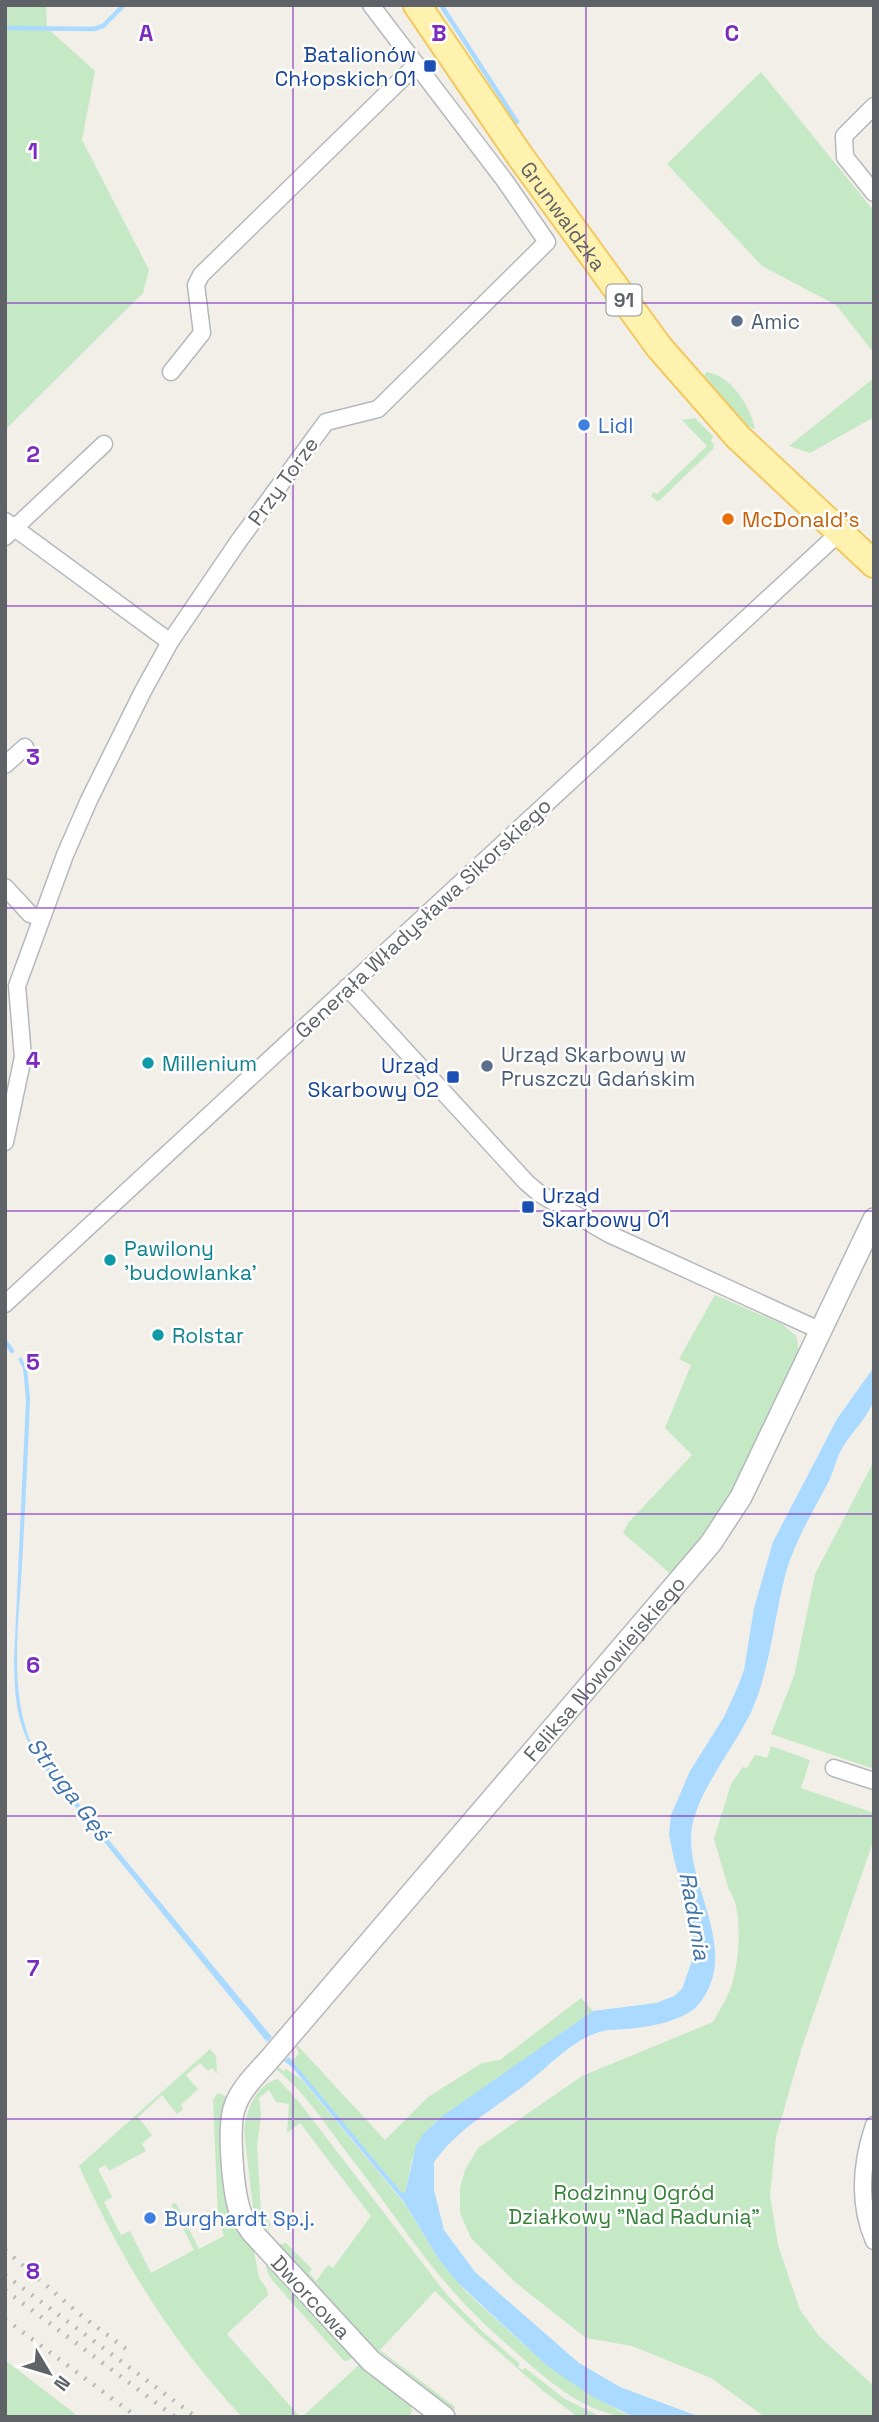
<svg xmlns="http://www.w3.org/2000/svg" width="879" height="2422" viewBox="0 0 879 2422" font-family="'Space Grotesk',sans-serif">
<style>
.green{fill:#c5e8c5}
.water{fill:#aadaff}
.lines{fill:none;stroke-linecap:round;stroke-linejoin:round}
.stream{stroke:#aadaff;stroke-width:4.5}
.minor-casing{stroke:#b5b8bc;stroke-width:19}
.tertiary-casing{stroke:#b5b8bc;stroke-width:24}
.primary-casing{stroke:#f2c960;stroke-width:30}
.minor{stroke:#fff;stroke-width:16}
.tertiary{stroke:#fff;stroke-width:21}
.primary{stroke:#fff2af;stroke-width:26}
.rail{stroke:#b6b7b8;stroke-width:4.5;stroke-dasharray:2 9;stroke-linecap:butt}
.grid{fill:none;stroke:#7b2cbf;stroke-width:2;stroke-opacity:0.55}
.transit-dot{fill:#1a4fb4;stroke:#fff;stroke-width:2.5}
.service-dot{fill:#5c6f8a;stroke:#fff;stroke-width:2.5}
.shop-dot{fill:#3f7fe0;stroke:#fff;stroke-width:2.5}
.food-dot{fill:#e8710a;stroke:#fff;stroke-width:2.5}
.culture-dot{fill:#0f9aa8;stroke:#fff;stroke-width:2.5}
.labels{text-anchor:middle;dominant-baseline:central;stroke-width:5;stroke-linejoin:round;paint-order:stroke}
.shield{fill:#fff;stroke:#8f9295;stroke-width:2}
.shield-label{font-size:19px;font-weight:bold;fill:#5f6368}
.transit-label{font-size:21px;fill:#164399;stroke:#fff;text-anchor:end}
.street-label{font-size:21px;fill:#5f6368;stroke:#fff}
.service-label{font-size:21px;fill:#4e5e75;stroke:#fff;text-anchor:start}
.shop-label{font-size:21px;fill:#366cbe;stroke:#fff;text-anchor:start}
.food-label{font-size:21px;fill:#c56008;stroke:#fff;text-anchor:start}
.culture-label{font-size:21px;fill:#0d838f;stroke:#fff;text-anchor:start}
.park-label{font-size:21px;fill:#348238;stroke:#fff}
.water-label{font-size:23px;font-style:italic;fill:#4174aa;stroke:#fff}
.grid-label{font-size:23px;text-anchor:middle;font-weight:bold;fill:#7b2cbf;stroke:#fff;stroke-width:5;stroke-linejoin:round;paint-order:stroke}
</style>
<rect width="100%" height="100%" fill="#f1efe8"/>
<!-- green -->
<g class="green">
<polygon points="5,5 46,5 47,28 95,71 82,140 149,270 143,293 5,430"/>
<polygon points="761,72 874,211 874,353 836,305 762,266 667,164"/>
<path d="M706,372C731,375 750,406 755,429L747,426L704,377Z"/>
<polygon points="874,378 874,417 810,453 789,446"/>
<polygon points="695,418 713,436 711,441 714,445 713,449 660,500 657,501 651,496 654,492 657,494 707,446 682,420"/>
<polygon points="715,1295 782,1324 797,1337 799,1361 740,1480 707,1532 672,1575 623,1533 628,1523 692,1455 665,1428 691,1365 679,1359"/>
<polygon points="874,1461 874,1769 771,1734 794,1676 815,1574"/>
<path d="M771,1746L810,1760L801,1788L874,1813V1839L801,2050L776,2137L770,2195L778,2245L800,2310L819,2336L874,2386V2417H765L711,2378L632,2346L586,2338L516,2283L471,2238L460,2213V2188L465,2170L478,2148L582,2076L713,2022C719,2011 727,1999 731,1987C739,1965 744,1909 729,1890L714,1839L731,1784L743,1767L747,1768L755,1755L767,1758Z"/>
<polygon points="581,1998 593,2011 433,2124 412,2159 405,2193 401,2193 291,2062 299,2054 296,2047 298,2046 385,2140 428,2097 482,2063 500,2060"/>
<path d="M210,2049L216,2056L217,2074L212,2068L208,2071L200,2063L186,2075L198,2089L181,2105L183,2109L177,2114L162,2095L138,2117L152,2135L142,2144L146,2151L109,2171L106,2165L98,2169L112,2197L104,2202L121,2235L130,2231L151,2273L194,2250L171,2205L175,2203L177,2205L199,2249L224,2236L218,2217L213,2100L218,2093L226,2096L259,2278L267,2289L268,2295L227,2334L300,2417H242C171,2341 122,2261 79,2166Z"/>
<path d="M278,2067L283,2071L286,2069L302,2080L404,2203L438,2258L465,2291L546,2365L619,2411L634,2417C594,2417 556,2388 527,2362C501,2339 474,2316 451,2289C415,2248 385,2201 351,2158C328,2128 306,2093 276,2069Z"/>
<path d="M278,2079L299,2102L447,2295L482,2331L520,2364L518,2367L522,2370L525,2368L565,2399L601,2417H578L542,2390L473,2329L476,2326L472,2328L435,2291L380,2350L455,2407L453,2410L371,2345L280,2248V2244L286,2243L312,2269L309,2273L316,2281L328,2265L333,2268L371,2216L300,2123L287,2133L289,2104L276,2102L269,2090L259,2098L261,2115L257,2146L261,2212L271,2225L266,2231L253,2208L244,2130C247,2108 257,2084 278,2079Z"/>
<polygon points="264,2256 356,2355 349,2360 344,2361 272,2280 267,2271"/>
<polygon points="5,2360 79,2417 6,2417"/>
<polygon points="360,2364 411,2404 412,2412 408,2417 302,2417"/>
</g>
<!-- water -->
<g class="water">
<path d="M21,1357L27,1368L30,1398C28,1454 25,1510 22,1565C19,1622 7,1700 36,1752L272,2037L267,2042L48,1773C18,1733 15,1710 14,1660L26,1400L23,1368L18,1359Z"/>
<path d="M874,1367C874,1377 876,1389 874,1398C871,1414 851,1433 843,1447C836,1458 834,1470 829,1481C814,1509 795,1541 786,1572C774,1617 771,1666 752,1710C736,1745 702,1785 693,1822C679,1879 745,1949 698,2005C685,2021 645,2028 625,2029C614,2030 604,2029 594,2034C568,2044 548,2067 526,2084C494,2109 458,2128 434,2162V2190L444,2230L475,2272L579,2363L620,2387L700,2417H634L593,2397L546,2365L458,2283L438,2258L404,2202L292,2067L284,2061L289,2057L401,2192L405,2193L416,2146L423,2134L444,2115L593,2011L656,2003L674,1996L682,1989L693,1958V1930L674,1859L669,1835L671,1815L690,1771L724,1717L738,1686L744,1670L754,1608L773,1542L837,1419Z"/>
</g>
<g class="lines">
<!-- stream -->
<g class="stream">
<polyline points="441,5 517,122"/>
<polyline points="5,28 94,29 103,26 124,5"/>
<polyline points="5,1341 12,1351"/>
</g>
<defs>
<g id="minor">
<polyline points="874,106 844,136 845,157 874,193"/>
<polyline points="171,372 202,333 196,285 201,275 416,65"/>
<polyline points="5,521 170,642"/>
<polyline points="5,537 104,444"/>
<polyline points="5,765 25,747"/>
<polyline points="5,887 30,914 41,917"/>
<polyline points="347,987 526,1182 540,1194 609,1234 819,1330"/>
<polyline points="5,1142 23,1057 17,986 65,855 89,800 143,691 170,642 238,542 326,422 378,409 547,242 505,181 371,5"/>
<polyline points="5,1304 840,532"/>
<polyline points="834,1768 874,1781"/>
<path d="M874,2125C861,2163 858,2204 874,2241"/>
</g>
<g id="tertiary">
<path id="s1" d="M444,2417L371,2361L252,2232C248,2226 243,2220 241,2214C233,2194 227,2125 235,2106C242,2086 261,2070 274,2054L711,1543L741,1497L874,1219"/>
</g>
<g id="primary">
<path id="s2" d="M417,5L520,156L659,347L738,437L874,564"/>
</g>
</defs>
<!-- minor casing -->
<use href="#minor" class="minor-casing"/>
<!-- tertiary casing -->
<use href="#tertiary" class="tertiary-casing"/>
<!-- primary casing -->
<use href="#primary" class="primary-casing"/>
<!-- minor -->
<use href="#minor" class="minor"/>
<!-- tertiary -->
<use href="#tertiary" class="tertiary"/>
<!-- primary -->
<use href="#primary" class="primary"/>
<!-- rail -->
<g class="rail">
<polyline points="5,2250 83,2317 133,2354"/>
<polyline points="5,2275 196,2417"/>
<polyline points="5,2290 175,2417"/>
<polyline points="5,2319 137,2417"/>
</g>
</g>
<!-- grid -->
<path class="grid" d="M293,5V2417M586,5V2417M5,303H874M5,606H874M5,908H874M5,1211H874M5,1514H874M5,1816H874M5,2119H874"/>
<!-- markers -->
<g class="transit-dot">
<rect x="423" y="59" width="14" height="14" rx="3.5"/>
<rect x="446" y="1070" width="14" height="14" rx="3.5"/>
<rect x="521" y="1200" width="14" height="14" rx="3.5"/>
</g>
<g class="service-dot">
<circle cx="737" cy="321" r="7"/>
<circle cx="487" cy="1066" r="7"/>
</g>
<g class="shop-dot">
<circle cx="584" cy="425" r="7"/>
<circle cx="150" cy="2218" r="7"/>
</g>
<circle class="food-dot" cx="728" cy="519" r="7"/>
<g class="culture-dot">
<circle cx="148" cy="1063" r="7"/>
<circle cx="110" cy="1260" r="7"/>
<circle cx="158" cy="1335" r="7"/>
</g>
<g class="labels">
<!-- shield labels -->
<rect class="shield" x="606.5" y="284.5" width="35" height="31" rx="5"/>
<g class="shield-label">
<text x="624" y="300">91</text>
</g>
<!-- transit labels -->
<g class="transit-label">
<text x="416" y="54">Batalionów<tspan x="416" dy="24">Chłopskich 01</tspan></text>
<text x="439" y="1065">Urząd<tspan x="439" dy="24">Skarbowy 02</tspan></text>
<text x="542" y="1195" text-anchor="start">Urząd<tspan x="542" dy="24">Skarbowy 01</tspan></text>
</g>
<!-- street labels -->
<g class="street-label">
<text stroke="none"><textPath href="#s2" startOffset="257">Grunwaldzka</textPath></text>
<text transform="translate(283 481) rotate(-54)">Przy Torze</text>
<text transform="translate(423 918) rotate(-43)">Generała Władysława Sikorskiego</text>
<text stroke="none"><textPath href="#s1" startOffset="971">Feliksa Nowowiejskiego</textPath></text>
<text transform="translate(311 2297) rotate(47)">Dworcowa</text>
</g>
<!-- service labels -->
<g class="service-label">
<text x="751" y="321">Amic</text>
<text x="501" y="1054">Urząd Skarbowy w<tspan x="501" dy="24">Pruszczu Gdańskim</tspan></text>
</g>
<!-- shop labels -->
<g class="shop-label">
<text x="598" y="425">Lidl</text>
<text x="164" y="2218">Burghardt Sp.j.</text>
</g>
<!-- food labels -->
<g class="food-label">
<text x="742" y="519">McDonald's</text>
</g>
<!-- culture labels -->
<g class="culture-label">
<text x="162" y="1063">Millenium</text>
<text x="124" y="1248">Pawilony<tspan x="124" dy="24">'budowlanka'</tspan></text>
<text x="172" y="1335">Rolstar</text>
</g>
<!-- park labels -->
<g class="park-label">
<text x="634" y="2192">Rodzinny Ogród<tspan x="634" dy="24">Działkowy "Nad Radunią"</tspan></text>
</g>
<!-- water labels -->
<g class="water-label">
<text transform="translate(69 1789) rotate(53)">Struga Gęś</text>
<text transform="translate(695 1916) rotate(80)">Radunia</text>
</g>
</g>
<g class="grid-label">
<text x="146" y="41">A</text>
<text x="439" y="41">B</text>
<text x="732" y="41">C</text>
<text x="33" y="159">1</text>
<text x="33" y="462">2</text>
<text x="33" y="765">3</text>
<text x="33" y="1068">4</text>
<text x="33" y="1370">5</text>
<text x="33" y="1673">6</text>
<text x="33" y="1976">7</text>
<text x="33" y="2279">8</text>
</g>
<!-- border -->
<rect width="879" height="2422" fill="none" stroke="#5f6368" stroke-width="14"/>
<!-- north arrow -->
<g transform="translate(49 2373) rotate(128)" stroke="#ffffff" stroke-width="5" paint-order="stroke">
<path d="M0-5L12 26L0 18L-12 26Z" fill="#5f6368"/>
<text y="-10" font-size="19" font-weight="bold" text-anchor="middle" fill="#5f6368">N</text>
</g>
</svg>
